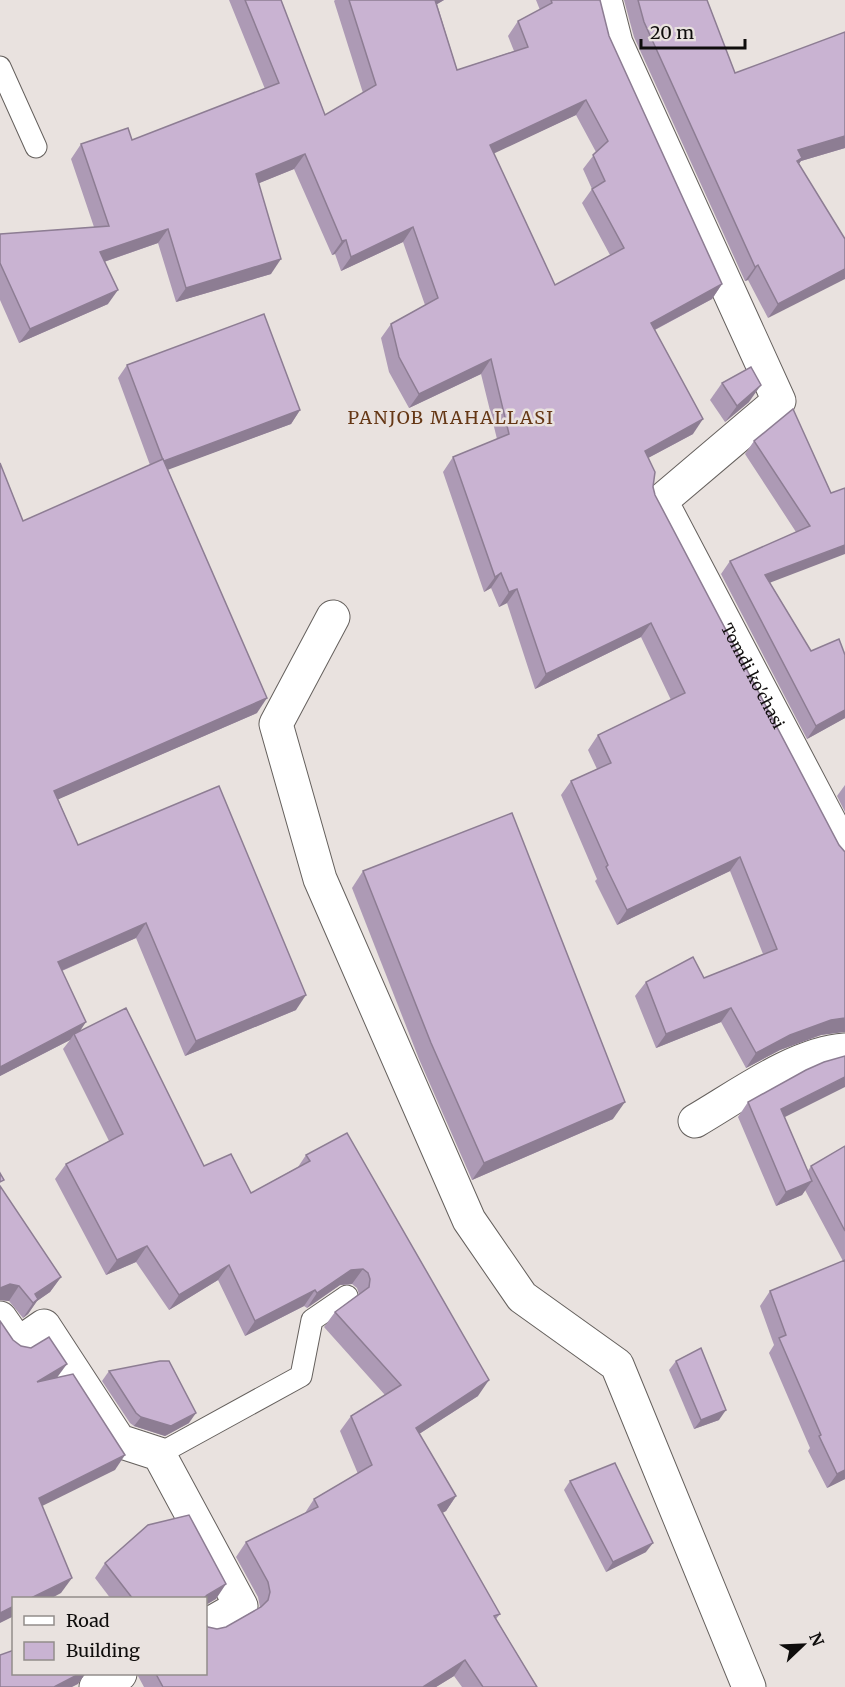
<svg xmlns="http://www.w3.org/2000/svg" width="845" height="1687" viewBox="0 0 845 1687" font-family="Merriweather,serif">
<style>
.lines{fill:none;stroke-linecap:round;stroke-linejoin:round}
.service-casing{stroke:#65605d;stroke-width:23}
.minor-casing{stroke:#65605d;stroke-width:35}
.service{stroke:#fff;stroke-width:21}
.minor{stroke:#fff;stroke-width:33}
.wall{fill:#ad9ab5;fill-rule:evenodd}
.shaded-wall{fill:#8d7d93}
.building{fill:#c9b3d2;stroke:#8d7d93;stroke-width:1.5;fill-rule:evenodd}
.labels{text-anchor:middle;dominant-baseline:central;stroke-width:5;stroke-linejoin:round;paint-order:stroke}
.street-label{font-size:16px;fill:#0f0d0c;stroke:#e9e2df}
.neighbourhood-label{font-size:18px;letter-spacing:1.5px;fill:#653715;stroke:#e9e2df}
</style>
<rect width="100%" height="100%" fill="#e9e2df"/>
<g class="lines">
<defs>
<g id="service">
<polyline points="0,67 36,147"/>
<polyline points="159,1454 301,1376 312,1320 347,1296"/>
</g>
<g id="minor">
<path id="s1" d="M605,0L616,43L779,401L661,501L845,851"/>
<polyline points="333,617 276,724 320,879 469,1220 522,1297 617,1365 749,1687"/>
<path d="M695,1121C738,1096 796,1053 845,1050"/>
<polyline points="0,1318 18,1344 44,1326 119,1441 159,1454 241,1606 206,1626"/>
<polyline points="96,1687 120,1674"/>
</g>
</defs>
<!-- service casing -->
<use href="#service" class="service-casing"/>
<!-- minor casing -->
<use href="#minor" class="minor-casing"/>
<!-- service -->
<use href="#service" class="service"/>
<!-- minor -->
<use href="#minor" class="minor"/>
</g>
<!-- wall -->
<g class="wall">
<path d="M229,0H281L325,115L363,93L334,1L335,0H444L437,4L457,70L514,51L508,36L518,21L540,10L536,0H600L609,36L722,284L712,299L655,330L693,434L648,458L653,487L655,495L843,1031L821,1035L780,1050L746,1068L721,1022L656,1048L635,996L646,982L704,978L763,954L730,871L617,925L595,881L597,879L561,795L571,781L597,769L588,750L598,735L671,700L641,637L535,689L507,603L499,607L491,588L484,592L443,472L453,457L497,439L481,374L409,408L389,372L381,338L391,324L425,305L403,242L341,271L335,254L332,255L294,169L259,183L271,274L176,302L158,243L104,262L108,304L19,343L0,300V234L94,227L71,159L81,144L132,140L265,89ZM576,115L596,152L583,169L592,189L582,203L610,255L555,285L493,153Z"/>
<polygon points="624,0 707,0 735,73 845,148 801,161 798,164 845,239 768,318 748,280 745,281 634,37"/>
<polygon points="127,365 300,410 291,424 168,469 257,713 58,799 78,845 296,1010 185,1056 136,938 62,971 80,1031 204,1166 251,1193 298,1167 306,1155 478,1396 419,1434 456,1496 446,1511 442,1513 500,1614 496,1619 537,1687 462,1687 454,1676 436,1687 144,1687 138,1676 138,1674 206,1674 208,1627 217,1629 226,1627 260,1607 258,1597 236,1557 246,1542 305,1513 314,1499 358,1474 340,1431 351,1416 385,1395 324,1327 335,1312 359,1294 357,1288 352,1284 340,1285 307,1308 304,1306 245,1336 218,1280 169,1310 136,1262 106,1275 55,1179 66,1164 109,1141 63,1049 70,1040 0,1076 0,463 23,521 150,465 118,378"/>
<polygon points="722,383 749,402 725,422 710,400"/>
<polygon points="754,441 831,493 845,488 770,583 811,651 845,655 845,718 807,739 721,574 730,561 796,532 745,454"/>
<polygon points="845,785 845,812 837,796"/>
<polygon points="363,871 613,1119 472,1180 419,1059 352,888"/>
<polygon points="748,1102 784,1117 808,1171 811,1166 845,1146 845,1479 827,1488 808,1451 810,1448 769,1353 774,1345 760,1306 770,1291 843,1261 805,1190 802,1195 776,1206 738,1117"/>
<polygon points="0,1186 61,1277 50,1292 37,1301 28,1314 23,1318 9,1301 0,1300"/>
<polygon points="676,1361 719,1420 694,1429 669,1370"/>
<polygon points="109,1371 189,1423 165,1436 134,1426 130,1423 102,1381"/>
<polygon points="570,1481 646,1552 606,1572 564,1490"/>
<polygon points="105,1563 216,1599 111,1599 95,1578"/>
</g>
<!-- shaded-wall -->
<g class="shaded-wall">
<polygon points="432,0 444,0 424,12"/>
<polygon points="586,100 576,115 480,160 490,145"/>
<polygon points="845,136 845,148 801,161 792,173 798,150"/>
<polygon points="305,154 294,169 245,189 256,174"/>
<polygon points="413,227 403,242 341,271 351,257"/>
<polygon points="168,229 158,243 89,267 100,252"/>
<polygon points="346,240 335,254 332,255 342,241"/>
<polygon points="281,259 271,274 176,302 186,288"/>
<polygon points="758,265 748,280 745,281 755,267"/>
<polygon points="845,269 845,279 768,318 778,304"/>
<polygon points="722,284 712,299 641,337 651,323"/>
<polygon points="118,290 108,304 19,343 30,329"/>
<polygon points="491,359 481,374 409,408 419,394"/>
<polygon points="761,385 749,402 725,422 737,406"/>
<polygon points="300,410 291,424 154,475 163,461"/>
<polygon points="703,419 693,434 635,465 645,451"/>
<polygon points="845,545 845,554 756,588 765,575"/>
<polygon points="501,573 491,588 484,592 495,577"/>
<polygon points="517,589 507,603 499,607 509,592"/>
<polygon points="651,623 641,637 535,689 546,674"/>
<polygon points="267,698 257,713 43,806 54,791"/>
<polygon points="845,710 845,718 807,739 816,726"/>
<polygon points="740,857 730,871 617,925 627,910"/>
<polygon points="146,923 136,938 47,977 58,962"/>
<polygon points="306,995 296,1010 185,1056 196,1041"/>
<polygon points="731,1008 721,1022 656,1048 666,1034"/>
<polygon points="845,1018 845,1032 821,1035 780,1050 746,1068 756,1053 790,1035 831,1020"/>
<polygon points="86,1022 76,1037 74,1034 70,1040 0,1076 0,1067"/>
<polygon points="845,1077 845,1087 771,1124 781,1109"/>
<polygon points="625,1102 613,1119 472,1180 484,1163"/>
<polygon points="812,1181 802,1195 776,1206 786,1192"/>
<polygon points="147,1246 136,1262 106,1275 117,1260"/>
<polygon points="229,1265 218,1280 169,1310 179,1295"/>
<polygon points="363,1269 352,1284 340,1285 307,1308 317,1293 351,1270"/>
<polygon points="61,1277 50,1292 37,1301 28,1314 23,1318 33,1303 35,1294"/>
<polygon points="10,1284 19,1286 9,1301 0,1300 0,1288"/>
<polygon points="315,1290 304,1306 245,1336 255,1321"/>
<polygon points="67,1364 56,1379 37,1382"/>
<polygon points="489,1380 478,1396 405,1443 416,1428"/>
<polygon points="726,1410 719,1420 694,1429 701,1420"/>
<polygon points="196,1413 189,1423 165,1436 134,1426 141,1417"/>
<polygon points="125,1455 115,1470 28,1513 39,1498"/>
<polygon points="845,1470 845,1479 827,1488 837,1474"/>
<polygon points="456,1496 446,1511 427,1521 438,1505"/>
<polygon points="653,1543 646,1552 606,1572 613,1562"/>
<polygon points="72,1578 61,1593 50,1599 29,1599"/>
<polygon points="226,1584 216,1599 206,1605 206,1599 203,1599 207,1595"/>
<polygon points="14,1606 14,1616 0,1623 0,1613"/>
<polygon points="465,1660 454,1676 436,1687 423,1687"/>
<polygon points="79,1674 85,1674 78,1684 72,1687 54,1687"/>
</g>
<!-- building -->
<g class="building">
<path d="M245,0H281L325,115L376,85L349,0H435L457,70L528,47L518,21L552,3L551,0H600L609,36L722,284L651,323L703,419L645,451L655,472L653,487L655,495L839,845L845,852V1018L831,1020L790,1035L756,1053L731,1008L666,1034L646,982L693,957L704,978L777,949L740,857L627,910L606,867L608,865L571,781L611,763L598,735L685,693L651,623L546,674L517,589L509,592L501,573L495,577L453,457L509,434L491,359L419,394L399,357L391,324L438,298L413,227L351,257L346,240L342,241L305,154L256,174L281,259L186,288L168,229L100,252L118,290L30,329L0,263V234L109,226L81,144L128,128L132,140L279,83ZM586,100L608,141L593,155L605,181L592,189L624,248L555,285L490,145Z"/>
<polygon points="638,0 707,0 735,73 845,32 845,136 798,150 802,158 797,161 845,239 845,269 778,304 758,265 755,267 644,22"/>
<polygon points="264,314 300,410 164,461 163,460 127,365"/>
<polygon points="751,367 761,385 737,406 722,383"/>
<polygon points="793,409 831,493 845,488 845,545 765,575 811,651 839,639 845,655 845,710 816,726 730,561 810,526 754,441"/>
<polygon points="163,459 267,698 54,791 78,845 219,786 306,995 196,1041 146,923 58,962 86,1022 0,1067 0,463 23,521"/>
<polygon points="512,813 625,1102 484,1163 431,1043 363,871"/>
<polygon points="126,1008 204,1166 231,1154 251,1193 310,1161 306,1155 347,1133 489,1380 416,1428 456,1496 438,1505 500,1614 494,1616 537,1687 483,1687 465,1660 423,1687 163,1687 156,1674 206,1674 206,1625 208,1627 217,1629 226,1627 261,1607 268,1600 270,1592 268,1582 246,1542 318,1507 314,1499 372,1465 351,1416 401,1385 335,1312 369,1287 370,1279 368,1273 363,1269 351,1270 317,1293 315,1290 255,1321 229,1265 179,1295 147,1246 117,1260 66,1164 123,1134 74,1034"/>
<polygon points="845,1056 845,1077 781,1109 812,1181 786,1192 748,1102 806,1070 824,1062"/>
<polygon points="845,1146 845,1231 811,1166"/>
<polygon points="0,1173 4,1180 0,1182"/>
<polygon points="0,1186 61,1277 35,1294 38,1299 33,1303 19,1286 10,1284 0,1288"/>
<polygon points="845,1260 845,1470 837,1474 819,1436 821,1435 779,1338 786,1335 770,1291"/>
<polygon points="0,1321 13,1340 21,1346 31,1348 49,1337 67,1364 37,1382 73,1374 125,1455 39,1498 72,1578 29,1599 14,1599 14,1606 0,1613"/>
<polygon points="701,1348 726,1410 701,1420 676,1361"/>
<polygon points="160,1361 169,1361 196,1413 171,1426 141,1417 136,1413 109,1371"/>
<polygon points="615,1463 653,1543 613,1562 570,1481"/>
<polygon points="189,1515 226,1584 207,1595 203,1599 133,1599 105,1563 148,1525"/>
<polygon points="14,1650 14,1674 79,1674 54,1687 0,1687 0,1655"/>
</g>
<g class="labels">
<!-- street labels -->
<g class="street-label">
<text stroke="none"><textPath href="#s1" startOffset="790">Tomdi ko'chasi</textPath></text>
</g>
<!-- neighbourhood labels -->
<g class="neighbourhood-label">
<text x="451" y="417">PANJOB MAHALLASI</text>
</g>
</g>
<!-- legend -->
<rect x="12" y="1597" width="195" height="78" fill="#e9e2df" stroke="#928d8b" stroke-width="1.5"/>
<rect x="24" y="1616" width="30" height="9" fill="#ffffff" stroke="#928d8b" stroke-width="1.5"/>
<text x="66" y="1627" font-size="18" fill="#0f0d0c">Road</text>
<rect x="24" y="1642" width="30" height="18" fill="#c9b3d2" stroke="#928d8b" stroke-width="1.5"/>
<text x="66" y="1657" font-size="18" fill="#0f0d0c">Building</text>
<!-- north arrow -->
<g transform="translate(803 1645) rotate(67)" stroke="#e9e2df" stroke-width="4.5" paint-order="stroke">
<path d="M0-4.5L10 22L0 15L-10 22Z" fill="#0f0d0c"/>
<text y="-9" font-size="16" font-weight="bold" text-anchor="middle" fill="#0f0d0c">N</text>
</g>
<!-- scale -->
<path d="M641 39v9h104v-9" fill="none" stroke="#0f0d0c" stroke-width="3"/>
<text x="650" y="39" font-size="18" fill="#0f0d0c" stroke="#e9e2df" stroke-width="4.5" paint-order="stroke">20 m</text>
</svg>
